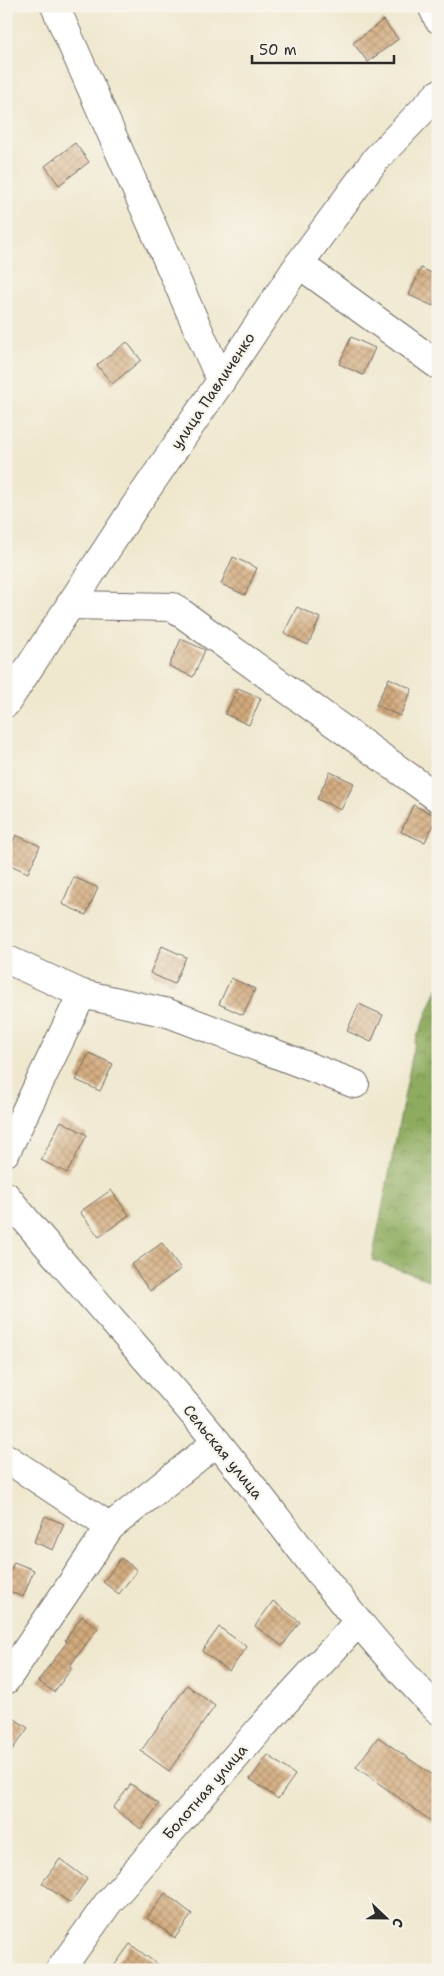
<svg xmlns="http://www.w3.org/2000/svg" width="444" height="1976" viewBox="0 0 444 1976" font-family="'Shantell Sans',sans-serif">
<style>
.forest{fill:url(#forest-crowns);stroke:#5c6c45}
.building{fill:url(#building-cross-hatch)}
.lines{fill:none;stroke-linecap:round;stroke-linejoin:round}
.minor-casing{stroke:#706d64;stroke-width:30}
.minor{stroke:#fff;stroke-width:28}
.labels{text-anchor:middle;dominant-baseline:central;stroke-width:4;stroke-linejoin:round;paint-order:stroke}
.street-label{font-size:15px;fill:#2b2b2b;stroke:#f7f3e8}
</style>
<defs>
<pattern id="forest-crowns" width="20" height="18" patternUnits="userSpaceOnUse" patternTransform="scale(1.25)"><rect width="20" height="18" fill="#8eac5f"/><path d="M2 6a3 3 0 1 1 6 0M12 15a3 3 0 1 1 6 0" fill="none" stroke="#748c4f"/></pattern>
<pattern id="building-cross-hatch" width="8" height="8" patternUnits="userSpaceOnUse" patternTransform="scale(1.25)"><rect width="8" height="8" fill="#d3aa7c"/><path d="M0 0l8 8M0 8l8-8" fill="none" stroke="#ab8b66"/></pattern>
</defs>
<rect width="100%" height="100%" fill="#f7f3e8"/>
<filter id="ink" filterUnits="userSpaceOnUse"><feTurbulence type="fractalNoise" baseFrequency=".02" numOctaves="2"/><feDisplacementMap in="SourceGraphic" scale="10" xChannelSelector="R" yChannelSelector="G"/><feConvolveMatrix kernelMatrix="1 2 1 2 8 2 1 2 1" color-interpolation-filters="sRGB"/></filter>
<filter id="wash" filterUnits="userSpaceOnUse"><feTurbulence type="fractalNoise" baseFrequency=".0096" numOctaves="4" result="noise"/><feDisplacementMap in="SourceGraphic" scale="20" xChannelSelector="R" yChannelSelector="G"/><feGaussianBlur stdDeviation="1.12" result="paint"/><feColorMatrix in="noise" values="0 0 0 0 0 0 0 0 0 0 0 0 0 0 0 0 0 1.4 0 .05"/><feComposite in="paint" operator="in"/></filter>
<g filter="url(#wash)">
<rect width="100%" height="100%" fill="#efe8cf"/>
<!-- forest -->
<polygon class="forest" points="438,987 438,1283 372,1260 415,1042"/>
<g id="blocks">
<!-- building -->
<g class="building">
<polygon points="383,20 398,39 368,62 353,43"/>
<polygon points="75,143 89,162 59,185 45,166"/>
<polygon points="421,268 438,276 438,295 433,306 409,295"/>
<polygon points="351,337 375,348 363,375 339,364"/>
<polygon points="127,342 141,360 112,384 97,365"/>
<polygon points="233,557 257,568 245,595 221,584"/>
<polygon points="297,607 320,618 308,645 284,633"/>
<polygon points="181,639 205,650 193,677 169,666"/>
<polygon points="389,678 412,689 400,716 376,705"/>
<polygon points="238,688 261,698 249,725 225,714"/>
<polygon points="330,772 354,783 341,810 317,799"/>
<polygon points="413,805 437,816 425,842 401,832"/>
<polygon points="16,835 40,846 28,873 6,863 6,857"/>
<polygon points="74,877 98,888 86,915 62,904"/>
<polygon points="162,946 186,957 174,984 150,973"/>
<polygon points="231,978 255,989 243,1015 219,1004"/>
<polygon points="359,1004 383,1015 371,1042 347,1031"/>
<polygon points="89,1053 113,1064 100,1091 76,1080"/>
<polygon points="61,1121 87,1135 67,1173 41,1160"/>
<polygon points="111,1190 129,1215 99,1237 80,1212"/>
<polygon points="162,1243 181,1269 150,1291 131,1265"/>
<polygon points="45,1516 64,1524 53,1550 34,1542"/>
<polygon points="121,1558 137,1570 119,1594 103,1582"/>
<polygon points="14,1562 34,1570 23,1597 6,1590 6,1582"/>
<polygon points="273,1601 300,1622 282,1646 255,1626"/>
<polygon points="82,1616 98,1628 69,1667 72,1668 54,1692 38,1681 67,1642 65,1640"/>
<polygon points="219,1627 247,1647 229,1671 202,1651"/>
<polygon points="187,1685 215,1706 169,1771 141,1751"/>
<polygon points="12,1717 28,1728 6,1758 6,1725"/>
<polygon points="378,1737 438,1779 438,1826 356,1767"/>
<polygon points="268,1755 295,1775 278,1799 250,1779"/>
<polygon points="131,1784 159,1804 141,1829 113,1808"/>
<polygon points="60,1859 87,1879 70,1903 42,1883"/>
<polygon points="165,1893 192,1914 175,1938 147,1918"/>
<polygon points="130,1944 165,1970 111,1970"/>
</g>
</g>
</g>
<g filter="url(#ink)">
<use href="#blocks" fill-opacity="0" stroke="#706d64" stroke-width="1"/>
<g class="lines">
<defs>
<g id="minor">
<polyline points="55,6 221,381"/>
<polyline points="432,6 438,19"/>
<polyline points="299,264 438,365"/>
<polyline points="70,605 173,607 438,798"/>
<polyline points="6,703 135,506 221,381 299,264 376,159 438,94"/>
<polyline points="6,959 82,994 6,1152"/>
<polyline points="82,994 168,1013 355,1084"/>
<path d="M6,1196C74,1280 149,1359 217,1442C290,1532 356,1628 438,1710"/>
<polyline points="6,1458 110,1527"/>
<polyline points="6,1680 110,1527 217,1442"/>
<polyline points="60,1970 108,1903 260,1729 358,1622"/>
</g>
</defs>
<!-- minor casing -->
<use href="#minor" class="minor-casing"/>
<!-- minor -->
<use href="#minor" class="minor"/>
</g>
</g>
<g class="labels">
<!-- street labels -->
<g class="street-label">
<text transform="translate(213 391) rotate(-56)">улица Павличенко</text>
<text transform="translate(223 1452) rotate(51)">Сельская улица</text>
<text transform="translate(205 1792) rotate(-49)">Болотная улица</text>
</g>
</g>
<!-- margin -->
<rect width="444" height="1976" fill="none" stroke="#f7f3e8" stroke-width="25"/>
<!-- north arrow -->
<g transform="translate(386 1918) rotate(112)" stroke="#f7f3e8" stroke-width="4" paint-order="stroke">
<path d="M0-4L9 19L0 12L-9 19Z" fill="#2b2b2b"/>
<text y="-8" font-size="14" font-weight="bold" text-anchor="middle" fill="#2b2b2b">С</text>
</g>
<!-- scale -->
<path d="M252 55v8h142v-8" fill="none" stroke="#2b2b2b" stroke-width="2.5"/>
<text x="259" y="55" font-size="15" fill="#2b2b2b" stroke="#f7f3e8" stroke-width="4" paint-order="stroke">50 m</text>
</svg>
